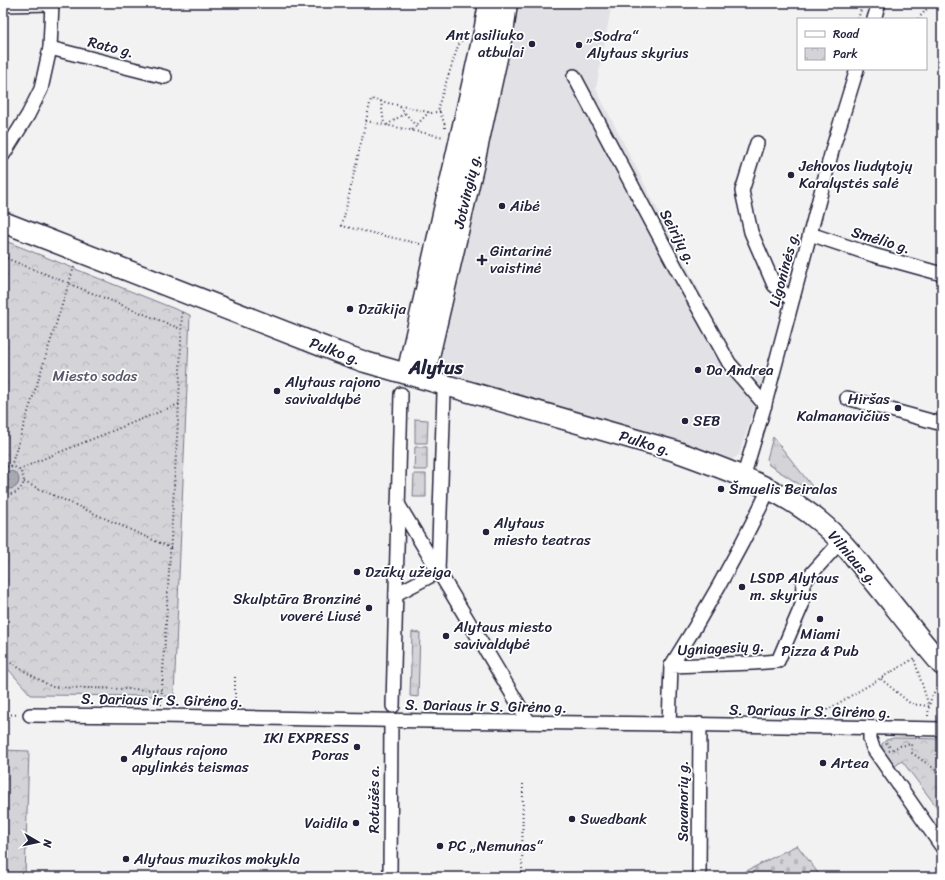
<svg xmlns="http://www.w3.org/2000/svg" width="945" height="880" viewBox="0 0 945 880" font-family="Sriracha,sans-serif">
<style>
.built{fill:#e2e2e6}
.grass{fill:url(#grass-tufts);stroke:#7a7a8a}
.cemetery{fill:url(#cemetery-stones);stroke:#7a7a8a}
.park{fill:url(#park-crowns);stroke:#7a7a8a}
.water{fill:url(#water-ripples);stroke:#727282}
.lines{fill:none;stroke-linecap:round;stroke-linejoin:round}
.street-casing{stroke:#22223b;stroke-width:16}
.primary-casing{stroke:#22223b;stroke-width:23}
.path{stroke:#22223b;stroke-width:2;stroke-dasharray:1 3;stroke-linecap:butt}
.street{stroke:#fff;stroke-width:13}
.primary{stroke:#fff;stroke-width:20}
.poi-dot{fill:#22223b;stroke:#fff;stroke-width:1.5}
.labels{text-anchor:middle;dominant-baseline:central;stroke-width:3.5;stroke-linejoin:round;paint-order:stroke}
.poi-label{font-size:15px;fill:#22223b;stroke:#fff;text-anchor:start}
.street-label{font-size:15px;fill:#22223b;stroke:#fff}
.park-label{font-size:15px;fill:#57576a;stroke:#fff}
.district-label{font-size:19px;font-weight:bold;fill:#22223b;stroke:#fff}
</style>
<defs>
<pattern id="grass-tufts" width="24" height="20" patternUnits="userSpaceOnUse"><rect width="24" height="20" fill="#d3d3d8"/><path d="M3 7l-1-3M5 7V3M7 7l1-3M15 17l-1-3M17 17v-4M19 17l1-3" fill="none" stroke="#b5b5ba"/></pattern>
<pattern id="cemetery-stones" width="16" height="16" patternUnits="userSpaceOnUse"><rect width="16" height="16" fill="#d3d3d8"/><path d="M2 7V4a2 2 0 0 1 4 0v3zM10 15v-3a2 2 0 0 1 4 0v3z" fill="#b5b5ba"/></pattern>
<pattern id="park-crowns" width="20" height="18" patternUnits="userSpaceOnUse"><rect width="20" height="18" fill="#d3d3d8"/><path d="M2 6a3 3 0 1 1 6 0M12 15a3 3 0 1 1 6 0" fill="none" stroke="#b5b5ba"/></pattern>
<pattern id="water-ripples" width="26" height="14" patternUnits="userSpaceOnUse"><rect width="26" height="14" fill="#a8a8b2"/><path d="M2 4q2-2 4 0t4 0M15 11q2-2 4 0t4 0" fill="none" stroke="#888892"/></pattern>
</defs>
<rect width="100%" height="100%" fill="#f2f2f3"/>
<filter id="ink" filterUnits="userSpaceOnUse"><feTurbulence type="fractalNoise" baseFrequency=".025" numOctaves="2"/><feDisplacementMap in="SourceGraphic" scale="8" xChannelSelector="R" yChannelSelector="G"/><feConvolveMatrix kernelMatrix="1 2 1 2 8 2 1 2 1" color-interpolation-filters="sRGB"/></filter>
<g filter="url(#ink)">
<!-- built -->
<polygon class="built" points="513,3 612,3 596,89 732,355 749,372 757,375 765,374 739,455 731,460 726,460 695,449 449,374 443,371 435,360"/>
<!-- grass -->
<g class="grass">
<polygon points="415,419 428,420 427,443 415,443"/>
<polygon points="773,437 815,490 813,493 769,465 767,459"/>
<polygon points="415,447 427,447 427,470 414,470"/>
<polygon points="414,474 426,474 426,497 413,497"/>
<polygon points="412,632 420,633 418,697 410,696"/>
</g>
<!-- cemetery -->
<polygon class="cemetery" points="797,845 821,877 735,877"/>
<!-- park -->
<g class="park">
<polygon points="3,240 190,315 174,696 31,695 9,670 3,670"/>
<polygon points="894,738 942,739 942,814 902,761 895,766 882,750 882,744 886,740"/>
<polygon points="3,750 29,751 25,877 3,877"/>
</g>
<!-- water -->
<circle class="water" cx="10" cy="480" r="9"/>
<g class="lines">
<defs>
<g id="street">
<polyline points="3,5 52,4"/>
<polyline points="874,19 879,3"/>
<polyline points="50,48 165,77"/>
<polyline points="574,76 675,266 729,363 765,405"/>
<polyline points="757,143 742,191 751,232 774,285 792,300"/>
<polyline points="3,155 28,115 41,89 50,48 52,3"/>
<polyline points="810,234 873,255 942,274"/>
<polyline points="847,398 942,424"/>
<polyline points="743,478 763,411 833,147 857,69"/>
<polyline points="398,504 529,722"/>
<polyline points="396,594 438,572 444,393"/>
<path d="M671,666C707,609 740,550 769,489"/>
<polyline points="393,706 401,394"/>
<polyline points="30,715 160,716 430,721 669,724 942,729"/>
<polyline points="669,724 671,666 753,663 778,661 802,605 803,583 841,541"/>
<polyline points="870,728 870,739 873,748 942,847"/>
<polyline points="390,877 391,721"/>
<polyline points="699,877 700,724"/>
</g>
<g id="primary">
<path d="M3,222L337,352L365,362L672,450C720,467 780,488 819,521C840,538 856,559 873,580C896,608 918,637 942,665"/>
<polyline points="407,374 484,32 489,3"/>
<polyline points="424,378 474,163 504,26 507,3"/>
</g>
</defs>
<!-- street casing -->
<use href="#street" class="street-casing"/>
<!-- primary casing -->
<use href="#primary" class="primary-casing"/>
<!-- path -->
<g class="path">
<polyline points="858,19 863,3"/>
<polyline points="918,19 932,3"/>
<polyline points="381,101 384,124"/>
<polyline points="400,107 416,126"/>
<polyline points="366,121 444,137"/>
<polyline points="387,125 405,113"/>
<polyline points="445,128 445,125 438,107 458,46 467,32"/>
<polyline points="412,130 429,112"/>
<polyline points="420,244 342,226 371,99 432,113 440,111"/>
<polyline points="3,257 181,329"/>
<polyline points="11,466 74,267"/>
<path d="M3,468C14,463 23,470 24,482C20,492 13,496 3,493"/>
<polyline points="19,470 38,461 179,404"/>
<polyline points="24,482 171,548"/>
<polyline points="3,662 9,662 52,687 162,690"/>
<polyline points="881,679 911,704 929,706 914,659"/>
<polyline points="161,705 179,404 182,310"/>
<polyline points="235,706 235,677"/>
<polyline points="3,714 19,715"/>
<polyline points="820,714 915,658"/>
<path d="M928,716C929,704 931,692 942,684"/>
<polyline points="3,723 12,715"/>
<polyline points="886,743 892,749"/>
<polyline points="889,751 900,746 911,744 912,753 942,774"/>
<polyline points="522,877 523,784"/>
</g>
<!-- street -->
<use href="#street" class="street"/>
<!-- primary -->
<use href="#primary" class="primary"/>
</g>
</g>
<!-- markers -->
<g class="poi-dot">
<circle cx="532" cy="44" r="4"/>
<circle cx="579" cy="45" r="4"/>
<circle cx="791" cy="175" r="4"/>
<circle cx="502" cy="206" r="4"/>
<path d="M480 254h4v4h4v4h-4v4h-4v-4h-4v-4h4z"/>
<circle cx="350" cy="309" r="4"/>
<circle cx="698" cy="370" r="4"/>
<circle cx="277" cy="391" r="4"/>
<circle cx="898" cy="408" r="4"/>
<circle cx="685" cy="421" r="4"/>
<circle cx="721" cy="489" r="4"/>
<circle cx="486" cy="532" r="4"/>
<circle cx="357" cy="572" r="4"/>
<circle cx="742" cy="587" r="4"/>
<circle cx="369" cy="608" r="4"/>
<circle cx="820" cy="619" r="4"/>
<circle cx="446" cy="636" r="4"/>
<circle cx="357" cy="747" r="4"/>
<circle cx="124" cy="759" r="4"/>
<circle cx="823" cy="763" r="4"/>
<circle cx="572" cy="819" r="4"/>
<circle cx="356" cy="823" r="4"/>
<circle cx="440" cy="846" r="4"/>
<circle cx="126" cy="859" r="4"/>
</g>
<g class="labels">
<!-- poi labels -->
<g class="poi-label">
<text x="524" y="35" text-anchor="end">Ant asiliuko<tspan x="524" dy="17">atbulai</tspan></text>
<text x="587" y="36">„Sodra“<tspan x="587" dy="17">Alytaus skyrius</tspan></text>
<text x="799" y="166">Jehovos liudytojų<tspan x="799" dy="17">Karalystės salė</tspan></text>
<text x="510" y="206">Aibė</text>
<text x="490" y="251">Gintarinė<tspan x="490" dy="17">vaistinė</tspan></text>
<text x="358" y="309">Dzūkija</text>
<text x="706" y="370">Da Andrea</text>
<text x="285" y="382">Alytaus rajono<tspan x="285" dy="17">savivaldybė</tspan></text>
<text x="890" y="399" text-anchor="end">Hiršas<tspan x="890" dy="17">Kalmanavičius</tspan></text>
<text x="693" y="421">SEB</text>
<text x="729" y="489">Šmuelis Beiralas</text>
<text x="494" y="523">Alytaus<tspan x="494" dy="17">miesto teatras</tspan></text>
<text x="365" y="572">Dzūkų užeiga</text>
<text x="750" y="578">LSDP Alytaus<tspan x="750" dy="17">m. skyrius</tspan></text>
<text x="361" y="599" text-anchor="end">Skulptūra Bronzinė<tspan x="361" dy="17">voverė Liusė</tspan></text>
<text x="454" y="627">Alytaus miesto<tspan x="454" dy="17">savivaldybė</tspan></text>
<text x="820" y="634" text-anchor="middle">Miami<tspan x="820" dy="17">Pizza &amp; Pub</tspan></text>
<text x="349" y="738" text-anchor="end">IKI EXPRESS<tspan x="349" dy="17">Poras</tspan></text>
<text x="132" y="750">Alytaus rajono<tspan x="132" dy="17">apylinkės teismas</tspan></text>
<text x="831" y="763">Artea</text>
<text x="580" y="819">Swedbank</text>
<text x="348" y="823" text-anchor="end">Vaidila</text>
<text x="448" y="846">PC „Nemunas“</text>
<text x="134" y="859">Alytaus muzikos mokykla</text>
</g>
<!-- street labels -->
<g class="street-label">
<text transform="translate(111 47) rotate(14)">Rato g.</text>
<text transform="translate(467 191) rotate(-77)">Jotvingių g.</text>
<text transform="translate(678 237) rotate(62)">Seirijų g.</text>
<text transform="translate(881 240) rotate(17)">Smėlio g.</text>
<text transform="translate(784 269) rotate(-75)">Ligoninės g.</text>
<text transform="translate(335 351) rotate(20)">Pulko g.</text>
<text transform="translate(645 443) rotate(17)">Pulko g.</text>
<text transform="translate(853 558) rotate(49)">Vilniaus g.</text>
<text transform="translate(721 648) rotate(-3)">Ugniagesių g.</text>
<text transform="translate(162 700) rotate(1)">S. Dariaus ir S. Girėno g.</text>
<text transform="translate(486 706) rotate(1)">S. Dariaus ir S. Girėno g.</text>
<text transform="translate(810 711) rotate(1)">S. Dariaus ir S. Girėno g.</text>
<text transform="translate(374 799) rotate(-90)">Rotušės a.</text>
<text transform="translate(683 801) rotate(-90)">Savanorių g.</text>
</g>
<!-- park labels -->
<g class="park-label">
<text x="95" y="376">Miesto sodas</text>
</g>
<!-- district labels -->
<g class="district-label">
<text x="436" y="367">Alytus</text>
</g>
</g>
<!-- margin -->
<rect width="945" height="880" fill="none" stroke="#fff" stroke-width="16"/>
<rect x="8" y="8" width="929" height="864" fill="none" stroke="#22223b" stroke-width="1.5" filter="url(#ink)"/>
<!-- legend -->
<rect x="797" y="18" width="130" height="52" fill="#ffffff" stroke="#a7a7b1"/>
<rect x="805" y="31" width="20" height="6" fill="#ffffff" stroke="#a7a7b1"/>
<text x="833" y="38" font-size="12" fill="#22223b">Road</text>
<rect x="805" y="48" width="20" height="12" fill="url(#park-crowns)" stroke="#a7a7b1"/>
<text x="833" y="58" font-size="12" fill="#22223b">Park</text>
<!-- north arrow -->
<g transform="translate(38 842) rotate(99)" stroke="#ffffff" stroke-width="3" paint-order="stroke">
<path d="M0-3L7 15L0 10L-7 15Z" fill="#22223b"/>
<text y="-6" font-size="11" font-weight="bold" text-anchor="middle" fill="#22223b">N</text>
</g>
</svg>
